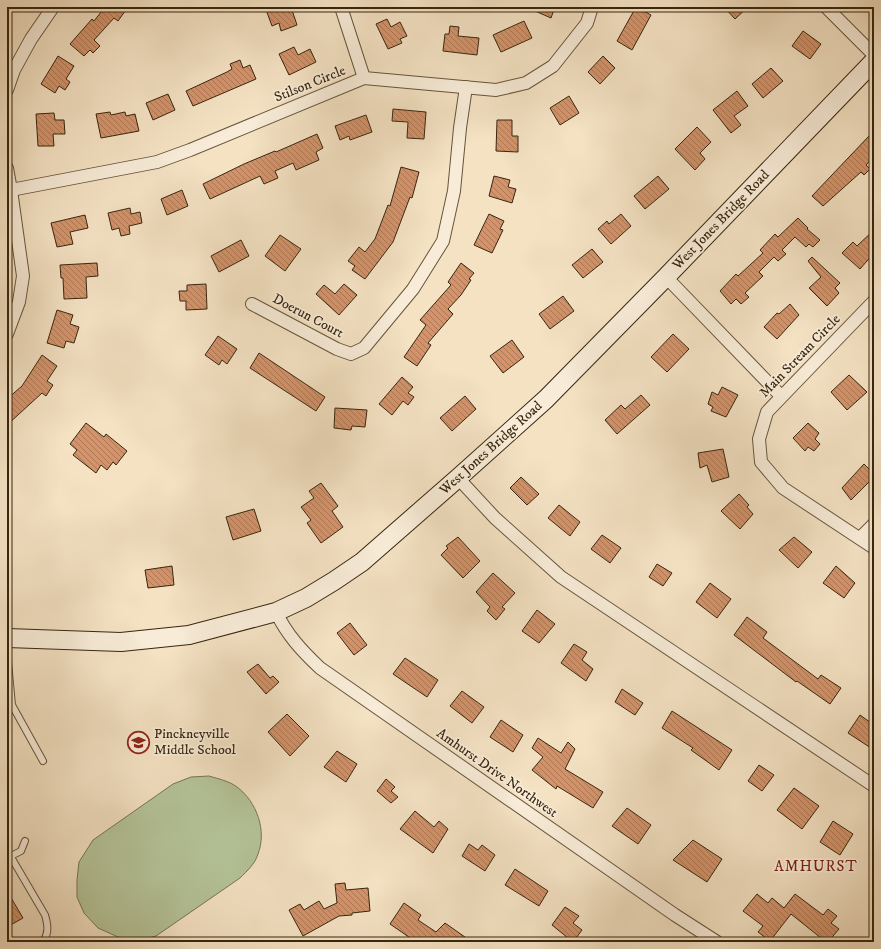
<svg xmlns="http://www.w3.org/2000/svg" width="881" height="949" viewBox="0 0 881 949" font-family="'IM FELL DW Pica',serif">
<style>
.pitch{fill:#b5c499;stroke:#767554}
.building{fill:url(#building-back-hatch);stroke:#37260f}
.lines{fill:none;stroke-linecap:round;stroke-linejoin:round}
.lane-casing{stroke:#66553c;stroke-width:8}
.street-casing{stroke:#66553c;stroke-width:14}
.secondary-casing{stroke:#37260f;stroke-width:20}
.lane{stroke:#f8ecd8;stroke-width:6}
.street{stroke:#f8ecd8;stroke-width:12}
.secondary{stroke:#f8ecd8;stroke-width:18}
.labels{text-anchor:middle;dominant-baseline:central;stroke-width:3.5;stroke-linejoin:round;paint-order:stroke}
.street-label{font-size:14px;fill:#37260f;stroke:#f8ecd8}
.poi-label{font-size:14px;fill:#37260f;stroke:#f8ecd8;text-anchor:start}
.neighbourhood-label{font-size:15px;letter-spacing:1px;fill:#7a1f14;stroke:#f8ecd8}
</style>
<defs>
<pattern id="building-back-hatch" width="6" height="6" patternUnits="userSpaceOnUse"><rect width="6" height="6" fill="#d4936a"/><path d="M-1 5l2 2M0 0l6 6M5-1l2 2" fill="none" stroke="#ad7856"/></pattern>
</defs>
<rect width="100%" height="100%" fill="#f4e2c3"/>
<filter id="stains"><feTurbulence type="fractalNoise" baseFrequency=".005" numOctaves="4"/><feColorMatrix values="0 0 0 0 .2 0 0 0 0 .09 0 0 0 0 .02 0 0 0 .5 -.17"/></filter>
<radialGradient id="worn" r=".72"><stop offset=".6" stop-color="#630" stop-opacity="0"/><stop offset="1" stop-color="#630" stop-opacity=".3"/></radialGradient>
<!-- pitch -->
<path class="pitch" d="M209,776C219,779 229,781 237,787C257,802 267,831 258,854C255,864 247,871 240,878L156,936L137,941L118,937L98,928L84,913L77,897V880L79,862L93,840L173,784L191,777Z"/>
<!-- building -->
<g class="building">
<polygon points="105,7 128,7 118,21 114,18 94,40 100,46 93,53 90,50 84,56 70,44 92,19 94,21"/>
<polygon points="265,7 291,7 297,25 281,31 279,23 272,26"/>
<polygon points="526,7 555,7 551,18"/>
<polygon points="636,7 651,15 632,50 617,41"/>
<polygon points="724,7 748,7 735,19"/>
<polygon points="387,19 391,27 400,22 407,36 400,39 402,43 388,49 376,24"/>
<polygon points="524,21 532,38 501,52 493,35"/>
<polygon points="450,26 459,27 458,36 479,38 477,55 443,51 445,34 449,34"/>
<polygon points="803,31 821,44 810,59 792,46"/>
<polygon points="294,47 298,55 310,49 316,62 289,75 279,54"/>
<polygon points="58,56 74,66 66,79 70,82 65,90 59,86 55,93 41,84"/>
<polygon points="603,56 615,68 600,84 588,72"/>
<polygon points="240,60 243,68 250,65 256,79 193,106 186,91 227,72 232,69 230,64"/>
<polygon points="771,68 783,81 763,98 752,84"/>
<polygon points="737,91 748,106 734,116 741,125 731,133 713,110"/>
<polygon points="168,94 175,110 153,120 146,103"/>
<polygon points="569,96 579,113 560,125 550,108"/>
<polygon points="393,109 426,112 424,139 407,138 408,122 392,121"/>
<polygon points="110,112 111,115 125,112 126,116 135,114 139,131 101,138 96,114"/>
<polygon points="54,113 55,120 64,120 65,134 53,134 54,146 38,146 36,114"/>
<polygon points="366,115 372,132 350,140 349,136 340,140 335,126"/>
<polygon points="497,120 512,120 512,136 518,136 518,152 496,151"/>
<polygon points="697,127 711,142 700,153 705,159 695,170 675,149"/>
<polygon points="317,134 323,148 316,152 319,160 296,170 293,163 275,171 278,178 264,184 260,176 210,199 203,184 244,164 275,151 276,152"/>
<polygon points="869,136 874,141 874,156 866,165 870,169 864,175 861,172 823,206 812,196"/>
<polygon points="401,167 419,172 412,198 410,197 393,242 365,279 352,270 355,266 348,261 359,247 365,252 375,239 388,205 390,206"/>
<polygon points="494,176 510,180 508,187 516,189 512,203 489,196"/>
<polygon points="658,176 669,189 645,209 634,196"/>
<polygon points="182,190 188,206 167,215 161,199"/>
<polygon points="130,208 131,214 140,212 142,223 129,226 130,234 121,236 119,228 112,230 108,213"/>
<polygon points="489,214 504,221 500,229 503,230 492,253 474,245"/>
<polygon points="621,214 631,226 611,244 598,229 607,221 609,224"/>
<polygon points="85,215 88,228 70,232 73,244 57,247 51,223"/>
<polygon points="798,218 808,228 807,229 820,240 813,247 809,244 806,247 795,237 782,250 786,254 778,261 774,257 759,272 763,276 745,293 749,297 741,304 736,299 731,304 720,291 736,274 738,276 763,253 760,250 775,234 778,237"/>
<polygon points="874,230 874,253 860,269 842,253 853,242 857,246"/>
<polygon points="280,235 301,249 285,271 265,256"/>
<polygon points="241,240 249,256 219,272 211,256"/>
<polygon points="592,249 603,262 583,278 572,265"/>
<polygon points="812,257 840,283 835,288 839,293 827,306 809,288 821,277 808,261"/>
<polygon points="97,263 98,276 86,277 87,298 64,299 63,278 61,278 60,265"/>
<polygon points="461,263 474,273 469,279 471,280 461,295 448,309 453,314 428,343 431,345 417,366 404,357 426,325 420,320 451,285 448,282"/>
<polygon points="206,284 207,309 186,310 186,301 180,301 179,291 187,291 187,285"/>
<polygon points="344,284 357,295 339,315 316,294 324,285 335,294"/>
<polygon points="563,296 574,311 550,329 539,314"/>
<polygon points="790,304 799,315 777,339 764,327 777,313 779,314"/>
<polygon points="57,310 73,315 70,324 79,327 74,343 66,341 64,348 47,343"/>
<polygon points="673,334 689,349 667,372 651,357"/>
<polygon points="218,336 237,349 227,364 222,360 219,365 205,355"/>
<polygon points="512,340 524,357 503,373 490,356"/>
<polygon points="259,353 325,397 316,411 250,368"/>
<polygon points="42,355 57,366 47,381 53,385 46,396 42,393 7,425 7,399 22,386"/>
<polygon points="849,375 867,392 847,410 831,392"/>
<polygon points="402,377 413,387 408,393 414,397 408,405 403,401 392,415 379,404"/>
<polygon points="722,387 738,395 726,417 711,411 713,407 708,404 712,392 718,395"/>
<polygon points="641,395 650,405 617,434 605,420 621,405 625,409"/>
<polygon points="465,396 476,409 452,431 440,418"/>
<polygon points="335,408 367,410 365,427 352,426 351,430 334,428"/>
<polygon points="86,423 104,437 106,434 127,451 116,465 113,462 107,470 101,465 96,473 73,455 77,450 70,444"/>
<polygon points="808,423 819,433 815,439 820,444 814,451 808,447 805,451 793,438"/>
<polygon points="723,449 729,477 712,482 707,465 700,468 698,453"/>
<polygon points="864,464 874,474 874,477 851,500 842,488"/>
<polygon points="521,477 539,494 527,505 510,488"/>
<polygon points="321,483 338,506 332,511 343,527 321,543 307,523 311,520 301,507 314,498 309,491"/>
<polygon points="739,494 749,505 747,507 753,514 740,529 721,511"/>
<polygon points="559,505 580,522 570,536 548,518"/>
<polygon points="254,509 261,531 233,540 226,517"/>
<polygon points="602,535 621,548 610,563 591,549"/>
<polygon points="458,537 480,561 463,578 441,555 448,548 446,546"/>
<polygon points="794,537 812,552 798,568 779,550"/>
<polygon points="657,564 672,573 663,586 649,577"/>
<polygon points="172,566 174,585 148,588 145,570"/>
<polygon points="836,566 855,583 844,598 823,583"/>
<polygon points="493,573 515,593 502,607 505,609 496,620 487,611 490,607 476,592"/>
<polygon points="710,583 731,599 717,618 696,602"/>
<polygon points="537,610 555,624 539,643 522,631"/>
<polygon points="747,617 767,632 763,638 818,679 821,675 841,688 830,704 797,681 796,682 734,635"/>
<polygon points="350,623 367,645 354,655 337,633"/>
<polygon points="574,644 587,652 582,660 593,669 586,681 561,663"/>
<polygon points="405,658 438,680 427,697 393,674"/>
<polygon points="258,664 270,678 273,676 279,682 266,694 247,672"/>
<polygon points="622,689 643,703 635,715 615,702"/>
<polygon points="462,691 484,707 472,723 450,706"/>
<polygon points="672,711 732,750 719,770 691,750 693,748 662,728"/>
<polygon points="287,714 309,736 290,756 268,732"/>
<polygon points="860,715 874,725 874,750 848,733"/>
<polygon points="501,720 523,735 513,752 490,737"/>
<polygon points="538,738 561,753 568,742 575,749 565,769 603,792 593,808 557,786 556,789 532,770 543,757 532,748"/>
<polygon points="337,751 357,764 346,782 324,767"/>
<polygon points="759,765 774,775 762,791 748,781"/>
<polygon points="386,779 395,787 391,791 398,797 391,803 377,791"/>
<polygon points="794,788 819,806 802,829 777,810"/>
<polygon points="627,808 651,825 638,844 612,826"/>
<polygon points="415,811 434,827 439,821 448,829 433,853 400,829"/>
<polygon points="833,821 853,834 840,855 820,842"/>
<polygon points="693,840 722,859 707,882 673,860"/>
<polygon points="469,844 478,850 482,845 495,855 485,871 462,856"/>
<polygon points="515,869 548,891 539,906 505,885"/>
<polygon points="345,883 346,890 368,888 370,911 352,913 352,915 339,916 303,936 289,910 300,904 304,910 319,901 324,909 337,903 335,884"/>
<polygon points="7,891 23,918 7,927"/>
<polygon points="757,894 768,903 772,898 784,908 795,894 823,915 828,909 837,916 831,923 839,929 828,942 826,942 791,914 770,941 758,932 763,926 743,911"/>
<polygon points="404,903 421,915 418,920 436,932 445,923 472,942 416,942 390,924"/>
<polygon points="565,907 579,916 573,923 582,930 573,942 552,925"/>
</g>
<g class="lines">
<defs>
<g id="lane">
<polyline points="7,651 12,705 43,761"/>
<path d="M11,857L45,915C48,925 49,933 43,942"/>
<polyline points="7,858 21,851 25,841"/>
</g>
<g id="street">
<polyline points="341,7 364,78"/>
<polyline points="826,7 874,55"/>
<polyline points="7,90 14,70 31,39 53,7"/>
<polyline points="7,168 11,190 23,276 19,302 7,334"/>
<polyline points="11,190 157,162 190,150 364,78 496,90 526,83 553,66 587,23 592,7"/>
<polyline points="666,277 781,396"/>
<polyline points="874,301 767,412 759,439 761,462 783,488 874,548"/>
<polyline points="252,304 337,349 351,354 364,348 413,289 443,241 454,191 460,128 466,87"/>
<polyline points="458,478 495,518 561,577 874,786"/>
<polyline points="860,538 874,524"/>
<path d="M276,612C287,635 302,651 320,668L675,915L717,942"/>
</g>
<polyline id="secondary" points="7,638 121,642 189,635 276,612 306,598 334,581 362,562 458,478 546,399 666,277 874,61"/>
</defs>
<!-- lane casing -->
<use href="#lane" class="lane-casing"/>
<!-- street casing -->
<use href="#street" class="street-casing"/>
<!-- secondary casing -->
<use href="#secondary" class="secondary-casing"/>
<!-- lane -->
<use href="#lane" class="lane"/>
<!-- street -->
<use href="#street" class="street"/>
<!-- secondary -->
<use href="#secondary" class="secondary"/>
</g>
<!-- icons -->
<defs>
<symbol id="school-ring" viewBox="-11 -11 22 22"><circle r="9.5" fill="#f8ecd8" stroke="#8f2418" stroke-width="1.5"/><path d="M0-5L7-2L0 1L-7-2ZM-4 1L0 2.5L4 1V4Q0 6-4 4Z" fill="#8f2418"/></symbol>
</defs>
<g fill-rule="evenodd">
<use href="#school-ring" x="126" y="730" width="25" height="25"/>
</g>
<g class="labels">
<!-- street labels -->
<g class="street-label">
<text transform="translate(310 84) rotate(-22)">Stilson Circle</text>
<text transform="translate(721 220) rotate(-46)">West Jones Bridge Road</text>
<text transform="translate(308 316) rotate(28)">Doerun Court</text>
<text transform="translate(800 356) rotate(-46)">Main Stream Circle</text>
<text transform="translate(491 448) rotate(-42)">West Jones Bridge Road</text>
<text transform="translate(497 773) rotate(35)">Amhurst Drive Northwest</text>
</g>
<!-- poi labels -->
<g class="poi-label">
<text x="154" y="734">Pinckneyville<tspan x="154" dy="16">Middle School</tspan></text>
</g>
<!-- neighbourhood labels -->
<g class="neighbourhood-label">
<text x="816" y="866">AMHURST</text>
</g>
</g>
<!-- margin -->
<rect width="881" height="949" fill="none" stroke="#f4e2c3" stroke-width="24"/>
<rect x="8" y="8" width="865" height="933" fill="none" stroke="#37260f" stroke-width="2"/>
<rect x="12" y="12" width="857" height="925" fill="none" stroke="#37260f"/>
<rect width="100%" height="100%" filter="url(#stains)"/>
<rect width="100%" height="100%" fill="url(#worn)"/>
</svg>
